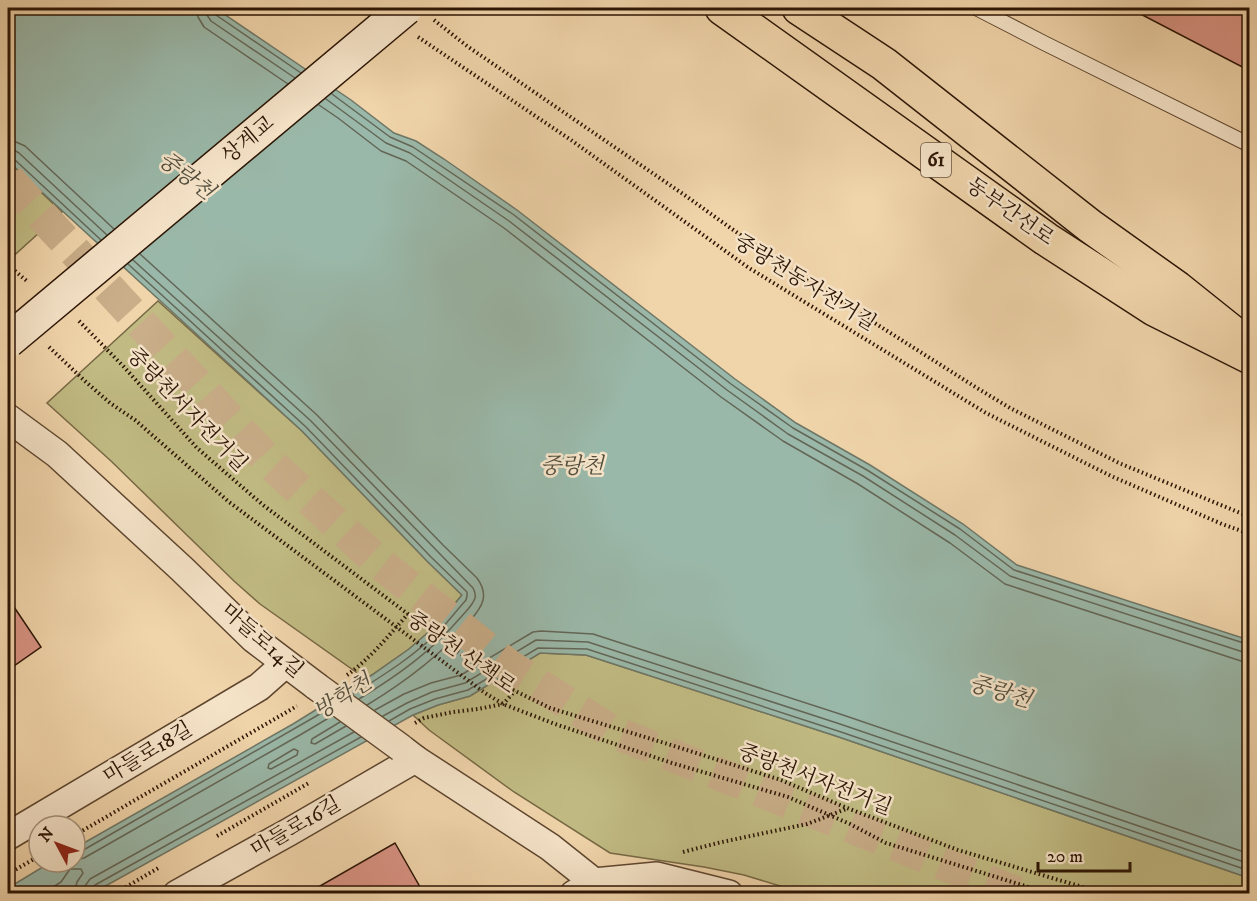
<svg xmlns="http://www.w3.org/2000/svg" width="1257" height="901" viewBox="0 0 1257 901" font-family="'IM FELL DW Pica','Noto Serif KR',serif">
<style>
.green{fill:#c1bb83;stroke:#766844;stroke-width:1.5}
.water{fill:#9ab8a9;stroke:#6e7767;stroke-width:1.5}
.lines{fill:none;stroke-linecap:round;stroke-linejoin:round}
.shore{stroke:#636657;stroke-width:1.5}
.building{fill:#d79282;stroke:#2c1505;stroke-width:1.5}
.highway-tunnel{stroke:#c9ae89;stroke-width:33;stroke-dasharray:33 16;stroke-linecap:butt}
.lane-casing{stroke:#5d452e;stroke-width:16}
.street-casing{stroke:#5d452e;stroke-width:30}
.highway-casing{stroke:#2c1505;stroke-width:36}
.path{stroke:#2c1505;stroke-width:4;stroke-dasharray:1.5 3;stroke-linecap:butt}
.lane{stroke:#f5e3c8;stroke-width:14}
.street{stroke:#f5e3c8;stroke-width:27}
.highway{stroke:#f0d4aa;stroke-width:33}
.street-bridge-casing{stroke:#5d452e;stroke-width:30;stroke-linecap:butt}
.secondary-bridge-casing{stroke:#2c1505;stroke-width:36;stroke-linecap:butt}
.street-bridge{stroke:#f5e3c8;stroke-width:27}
.secondary-bridge{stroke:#f5e3c8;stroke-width:33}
.labels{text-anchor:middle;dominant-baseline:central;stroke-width:5;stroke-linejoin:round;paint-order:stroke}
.shield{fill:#f5e3c8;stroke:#685340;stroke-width:1.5}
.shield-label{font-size:20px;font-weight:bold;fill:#2c1505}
.street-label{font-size:21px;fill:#2c1505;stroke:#f5e3c8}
.water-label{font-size:22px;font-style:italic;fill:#524e3e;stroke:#f5e3c8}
</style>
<rect width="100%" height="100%" fill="#f0d4aa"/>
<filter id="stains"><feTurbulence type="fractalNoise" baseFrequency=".00333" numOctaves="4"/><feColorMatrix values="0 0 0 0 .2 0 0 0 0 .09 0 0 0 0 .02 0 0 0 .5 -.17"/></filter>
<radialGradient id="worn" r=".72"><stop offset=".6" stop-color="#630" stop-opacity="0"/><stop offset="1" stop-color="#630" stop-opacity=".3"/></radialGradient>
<!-- green -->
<g class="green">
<polygon points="8,161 62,212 8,261"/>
<polygon points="158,301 302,431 427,561 462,595 438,624 409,649 366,679 260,604 234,581 111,461 47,403"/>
<polygon points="540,653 586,655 836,736 1249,878 1249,893 803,893 744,875 704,867 610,853 514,792 429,730 413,715 438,705 470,696"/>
</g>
<!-- water -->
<polygon class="water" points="8,8 215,8 351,100 394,133 416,141 444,159 517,210 735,379 796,423 870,465 963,524 1017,565 1249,640 1249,878 836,736 586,655 540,653 470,696 438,705 413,715 93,893 8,893 8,888 51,862 75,862 75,848 293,724 372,675 409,649 424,636 438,624 462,595 427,561 302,431 8,161"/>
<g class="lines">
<!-- shore -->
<g class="shore">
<polyline points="196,8 198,17 204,27 288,84"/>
<polyline points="205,8 207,15 211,21 295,78"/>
<polyline points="213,8 213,11 216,15 301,73"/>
<polyline points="332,94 390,137 413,147 514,215 731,384 793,428 867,470 960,529 1014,570 1250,645"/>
<polyline points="326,99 386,143 410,153 509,221 727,390 788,434 863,476 955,535 1010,576 1243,652 1250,653"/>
<polyline points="319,105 338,118 381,151 406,161 504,228 721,397 783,441 858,484 950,543 1005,584 1241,661 1250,662"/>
<polyline points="8,141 16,142 25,146 114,229"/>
<polyline points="8,150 14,150 19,153 107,235"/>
<polyline points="8,157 14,159 101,240"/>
<path d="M140,254L317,415L443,545L477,578C482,585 485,592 483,600C481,609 474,616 468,623C439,657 405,682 367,705"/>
<path d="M133,260L311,421L473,588C475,592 476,593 475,598C473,605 466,611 461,617C432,651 397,676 359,699"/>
<path d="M128,264L306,427L431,557L467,592V596L466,600C458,609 450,619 442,628C416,655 384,675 353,694"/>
<polyline points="375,710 404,694 431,683 461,675 533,632 541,631 593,634 843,715 1250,854"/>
<polyline points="383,716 407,703 432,692 465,683 536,640 588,642 840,724 1250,864"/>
<polyline points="389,721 410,709 435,699 468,690 538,648 587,649 838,731 1250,871"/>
<polyline points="340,722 312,739 311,743 315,744 346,726"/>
<polygon points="294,749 298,751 297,755 271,769 268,768 269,764"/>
<polyline points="75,852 80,852 325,711"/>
<polyline points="75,860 84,858 300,735 332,716"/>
<polyline points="42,894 61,882 70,869 81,869 83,873 77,882 74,894"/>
<polyline points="83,894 85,886 90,879 354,732"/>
<polyline points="91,894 92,889 95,885 361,737"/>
</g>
</g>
<!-- building -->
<g class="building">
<polygon points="1129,8 1250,8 1250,71"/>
<polygon points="8,598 41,647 8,670"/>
<polygon points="395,843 424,894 306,894"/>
</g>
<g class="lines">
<!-- highway-tunnel -->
<polyline class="highway-tunnel" points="8,179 268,461 377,561 508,665 609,730 1019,894"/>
<defs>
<polyline id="lane" points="976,8 1044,43 1250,145"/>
<g id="street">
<polyline points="8,418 57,454 182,569 254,639 316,686"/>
<polyline points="402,749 415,759 550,847 594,882 602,894"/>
<polyline points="8,836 259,687 285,664"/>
<polyline points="177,894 289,832 415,759"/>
<polyline points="574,894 594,882 657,876 729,894"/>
</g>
<g id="highway">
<polyline points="722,8 1046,239 1154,309 1250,357"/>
<polyline points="799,8 884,64 1090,226 1177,288 1232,332"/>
</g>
</defs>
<!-- lane casing -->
<use href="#lane" class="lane-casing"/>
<!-- street casing -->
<use href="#street" class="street-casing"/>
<!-- highway casing -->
<use href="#highway" class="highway-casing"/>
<!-- path -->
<g class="path">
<polyline points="434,20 467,46 683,194 774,259 977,388 1010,408 1119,463 1250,517"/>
<polyline points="418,37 571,140 749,268 986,413 1111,476 1222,524 1250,534"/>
<polyline points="8,265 28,282"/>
<polyline points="79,321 124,367 197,448 263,505 501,684 550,708 671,745 781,780 847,808 958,850 1106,894"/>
<polyline points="49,347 87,383 110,403 135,420 229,502 485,693 503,704 555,724 672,763 788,797 850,824 886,843 1051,894"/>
<path d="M347,675C370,659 389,635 408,614"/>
<polyline points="415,723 424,718 453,712 478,709 503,704 515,691"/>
<polyline points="75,835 297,706"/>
<polyline points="217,836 309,783"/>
<polyline points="683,852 722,842 807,824 846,809"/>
<polyline points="8,874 39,856"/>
<polyline points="114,894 160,867"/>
</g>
<!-- lane -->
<use href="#lane" class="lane"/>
<!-- street -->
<use href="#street" class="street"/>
<!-- highway -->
<use href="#highway" class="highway"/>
<defs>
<polyline id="street-bridge" points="316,686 401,748"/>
<polyline id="secondary-bridge" points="8,341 406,8"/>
</defs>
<!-- street-bridge casing -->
<use href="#street-bridge" class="street-bridge-casing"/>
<!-- secondary-bridge casing -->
<use href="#secondary-bridge" class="secondary-bridge-casing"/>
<!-- street-bridge -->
<use href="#street-bridge" class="street-bridge"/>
<!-- secondary-bridge -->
<use href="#secondary-bridge" class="secondary-bridge"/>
</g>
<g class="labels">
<!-- shield labels -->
<rect class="shield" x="921" y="143" width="30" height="34" rx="4.5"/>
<g class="shield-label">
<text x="936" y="160">61</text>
</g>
<!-- street labels -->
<g class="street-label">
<text transform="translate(248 140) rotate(-40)">상계교</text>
<text transform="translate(1010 212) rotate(35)">동부간선로</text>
<text transform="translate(805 283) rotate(32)">중랑천동자전거길</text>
<text transform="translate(187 410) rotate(46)">중랑천서자전거길</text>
<text transform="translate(262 641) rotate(41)">마들로14길</text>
<text transform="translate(461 653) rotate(35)">중랑천 산책로</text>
<text transform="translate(148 753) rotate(-31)">마들로18길</text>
<text transform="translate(815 780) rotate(21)">중랑천서자전거길</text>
<text transform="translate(296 827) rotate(-30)">마들로16길</text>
</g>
<!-- water labels -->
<g class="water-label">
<text transform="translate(186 176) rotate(37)">중랑천</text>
<text x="572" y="466">중랑천</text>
<text transform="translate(1000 692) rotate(17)">중랑천</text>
<text transform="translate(343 697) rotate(-33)">방학천</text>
</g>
</g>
<!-- margin -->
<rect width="1257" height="901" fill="none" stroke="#f0d4aa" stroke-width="30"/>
<rect x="9" y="9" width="1239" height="883" fill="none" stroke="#2c1505" stroke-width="3"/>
<rect x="15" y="15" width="1227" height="871" fill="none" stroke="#2c1505" stroke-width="1.5"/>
<!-- north arrow -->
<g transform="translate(57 844) rotate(311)"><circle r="28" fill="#f5e3c8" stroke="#a5917a" stroke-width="1.5"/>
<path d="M0-4.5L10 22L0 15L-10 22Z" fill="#8f2418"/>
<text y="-9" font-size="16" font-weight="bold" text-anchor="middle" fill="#2c1505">N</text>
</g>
<!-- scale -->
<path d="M1038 862v9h92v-9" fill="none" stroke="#2c1505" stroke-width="3"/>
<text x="1047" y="862" font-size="18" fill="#2c1505" stroke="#f5e3c8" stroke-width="4.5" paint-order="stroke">20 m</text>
<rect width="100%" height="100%" filter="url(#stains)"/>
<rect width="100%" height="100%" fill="url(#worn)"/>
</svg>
